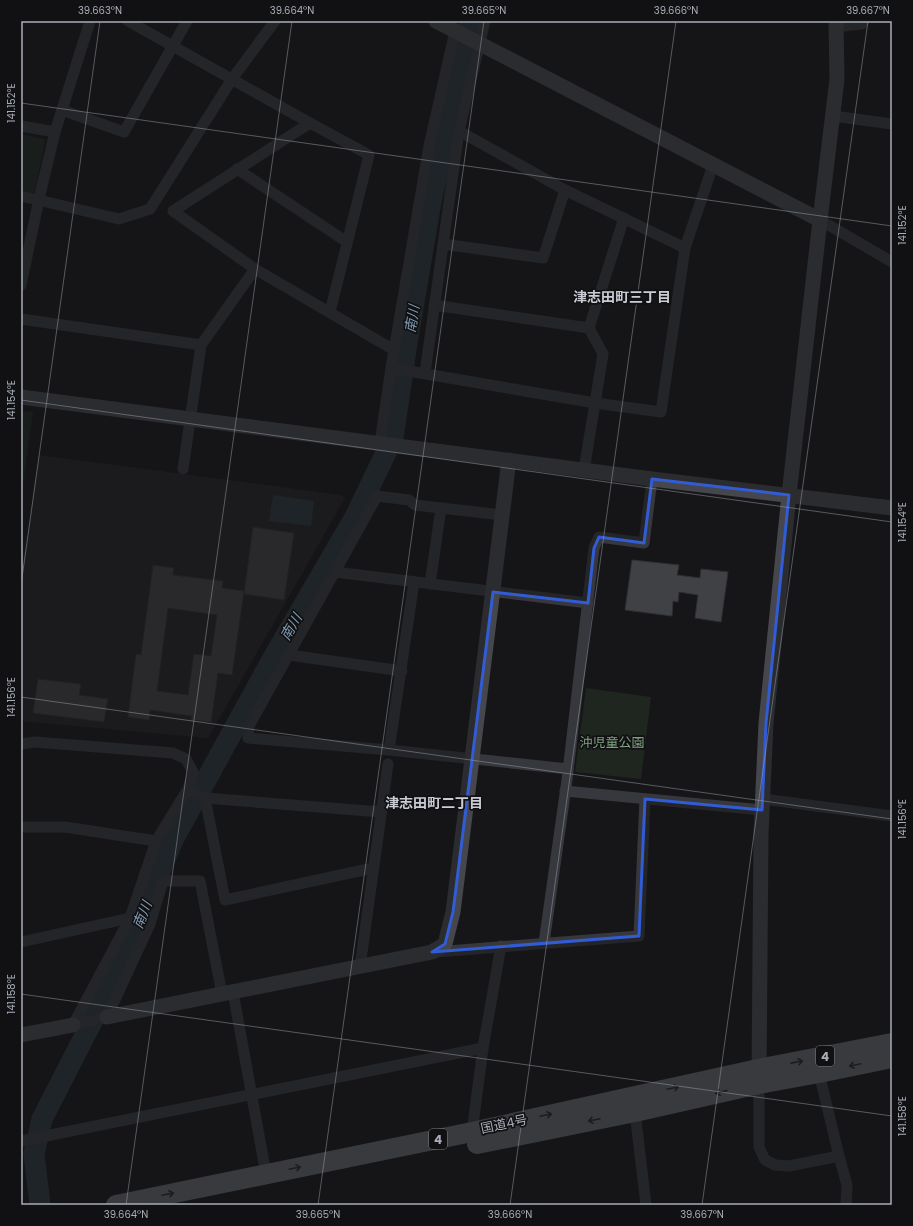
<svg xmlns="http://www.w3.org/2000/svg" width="913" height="1226" viewBox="0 0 913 1226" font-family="Poppins,'Noto Sans JP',sans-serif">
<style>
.built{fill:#222225}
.green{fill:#1e261f}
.water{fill:#2c353c}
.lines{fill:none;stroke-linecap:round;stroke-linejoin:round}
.river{stroke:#2c353c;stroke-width:21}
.building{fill:#404145;stroke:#303034;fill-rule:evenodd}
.street{stroke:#37383d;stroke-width:11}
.secondary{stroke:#45474d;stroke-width:15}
.highway{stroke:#63666e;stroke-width:20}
.oneway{stroke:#26262a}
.marked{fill:none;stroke:#325cd3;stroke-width:3;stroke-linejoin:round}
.ticks{fill:none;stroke:#a8adb8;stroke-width:1;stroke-opacity:0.45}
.labels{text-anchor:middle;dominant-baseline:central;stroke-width:3.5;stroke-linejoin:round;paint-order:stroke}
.shield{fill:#111113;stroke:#7b7e86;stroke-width:1}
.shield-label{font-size:12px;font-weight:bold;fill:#a8adb8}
.park-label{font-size:13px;fill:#7fa381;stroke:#111113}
.street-label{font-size:13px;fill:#a8adb8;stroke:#111113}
.neighbourhood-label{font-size:14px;font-weight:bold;fill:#c9ccd4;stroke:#111113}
.water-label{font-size:14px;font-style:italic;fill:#7f9bb3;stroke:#111113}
.neatline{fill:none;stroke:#a8adb8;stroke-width:1.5}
.ticks-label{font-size:10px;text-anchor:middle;fill:#a8adb8}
</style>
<rect width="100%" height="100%" fill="#161618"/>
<!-- built -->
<polygon class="built" points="39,455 341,495 345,498 208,738 21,721 21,577"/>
<!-- green -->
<g class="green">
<polygon points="21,134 44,139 45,142 35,191 31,194 21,191"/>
<polygon points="21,411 33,412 21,499"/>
<polygon points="586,688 651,697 641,779 575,772"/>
</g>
<!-- water -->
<polygon class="water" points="273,495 314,501 311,526 269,521"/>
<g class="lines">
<!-- river -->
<polyline class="river" points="40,1205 34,1154 42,1119 99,1008 133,937 173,840 273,658 355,517 393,438 407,343 431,202 470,21"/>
</g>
<!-- building -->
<g class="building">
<polygon points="253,527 294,533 284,600 244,594"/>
<polygon points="632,560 679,565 677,575 700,578 701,569 728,572 721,622 695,618 698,595 679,592 678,602 673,601 672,616 625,610"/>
<path d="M153,565L174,568L173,575L223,581L222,588L244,591L232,675L218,673L211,722L191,720L192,716L150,710L149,720L128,717L136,654L141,655ZM168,608L217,615L211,656L194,654L188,695L157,691Z"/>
<polygon points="38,679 81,684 79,695 108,699 104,722 33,713"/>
</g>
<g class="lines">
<!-- street -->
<g class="street">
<polyline points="128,21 310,123 369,155 330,312"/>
<polyline points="485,21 459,131 565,190 685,248"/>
<polyline points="835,27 862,24 864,21"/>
<polyline points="62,110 124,132 187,21"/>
<polyline points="833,116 892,124"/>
<polyline points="310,123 173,211 255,269 394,350"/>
<polyline points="21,126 55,132"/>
<polyline points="237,169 347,242"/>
<polyline points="21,196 119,219 150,209 232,79 275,21"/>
<polyline points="820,220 892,262"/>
<polyline points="443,244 543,258 565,190"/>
<polyline points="21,285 39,199 55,132 90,21"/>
<polyline points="434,305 589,328"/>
<polyline points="21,319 201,345"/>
<polyline points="391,368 595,403 661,412 685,248 713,165"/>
<polyline points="425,373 459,131"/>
<polyline points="380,443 391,368 429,146 455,31"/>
<polyline points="183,469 201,345 255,269"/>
<polyline points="584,470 603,354 589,328 624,218"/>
<polyline points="502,515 415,505 409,500 377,496 249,726 248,738 389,750 568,769"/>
<polyline points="335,572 588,603"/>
<polyline points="430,584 441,508"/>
<polyline points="289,655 402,671"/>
<polyline points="21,744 35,742 173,753 186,759 193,772 188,789 156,841 130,918 73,1025"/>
<polyline points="389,750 414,582"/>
<polyline points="188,789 205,798 381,812"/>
<polyline points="565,791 762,810"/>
<polyline points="205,798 225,900 373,868"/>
<polyline points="763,799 892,816"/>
<polyline points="21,827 65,827 156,841"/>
<polyline points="21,942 130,918"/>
<polyline points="544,943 567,780 594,548 599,537 644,543 652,479"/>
<polyline points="435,952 639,936 645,799"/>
<polyline points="360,967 388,764"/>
<polyline points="233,992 266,1174"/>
<polyline points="73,1025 107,1017 150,924 163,881 200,881 222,994"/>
<polyline points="819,1073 839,1156 847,1185 846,1205"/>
<polyline points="759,1084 759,1147 765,1160 775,1165 789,1166 839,1156"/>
<polyline points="635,1112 646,1205"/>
<polyline points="472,1132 483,1048 501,946"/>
<polyline points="21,1141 483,1048"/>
</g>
<!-- secondary -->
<g class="secondary">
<polyline points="436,21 820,220"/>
<polyline points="21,397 652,479 892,508"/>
<polyline points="107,1017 432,952 445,944 453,912 509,460"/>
<polyline points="21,1035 73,1025"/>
<polyline points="759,1078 761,834 766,723 789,495 820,220 837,79 836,21"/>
</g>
<!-- highway -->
<g class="highway">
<polyline points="477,1144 635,1112 759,1084 819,1073 892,1058"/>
<polyline points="116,1205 472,1132 758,1069 892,1043"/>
</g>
</g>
<!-- one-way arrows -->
<defs><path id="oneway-shaft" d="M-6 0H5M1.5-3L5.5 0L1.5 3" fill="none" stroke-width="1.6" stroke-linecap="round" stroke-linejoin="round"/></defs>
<g class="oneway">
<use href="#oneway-shaft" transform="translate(797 1062) rotate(-11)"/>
<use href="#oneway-shaft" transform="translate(855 1065) rotate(168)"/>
<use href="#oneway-shaft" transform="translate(673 1088) rotate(-12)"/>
<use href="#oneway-shaft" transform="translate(721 1092) rotate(167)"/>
<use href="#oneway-shaft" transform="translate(546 1115) rotate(-12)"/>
<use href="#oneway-shaft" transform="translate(594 1120) rotate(168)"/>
<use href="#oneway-shaft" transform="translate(295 1168) rotate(-12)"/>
<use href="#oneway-shaft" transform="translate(168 1194) rotate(-12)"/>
</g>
<!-- marked area -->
<path d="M0 0H913V1226H0ZM652,479L789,495L766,723L762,810L645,799L639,936L432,952L445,944L453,912L493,592L588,603L594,548L599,537L644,543Z" fill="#161618" fill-opacity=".55" fill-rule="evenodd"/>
<path class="marked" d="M652,479L789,495L766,723L762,810L645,799L639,936L432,952L445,944L453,912L493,592L588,603L594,548L599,537L644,543Z"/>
<!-- ticks -->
<path class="ticks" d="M21,103L892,226M21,400L892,522M21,585L100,21M21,697L892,819M21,994L892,1116M126,1205L292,21M318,1205L484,21M510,1205L676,21M702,1205L868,21"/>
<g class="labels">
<!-- shield labels -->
<g class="shield">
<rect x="816" y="1046" width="18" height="20" rx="3"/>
<rect x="429" y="1129" width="18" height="20" rx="3"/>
</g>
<g class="shield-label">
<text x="825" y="1056">4</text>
<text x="438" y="1139">4</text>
</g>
<!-- park labels -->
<g class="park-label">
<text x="612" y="742">沖児童公園</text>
</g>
<!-- street labels -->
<g class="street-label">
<text transform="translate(504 1124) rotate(-12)">国道4号</text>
</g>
<!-- neighbourhood labels -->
<g class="neighbourhood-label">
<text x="622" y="297">津志田町三丁目</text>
<text x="434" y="803">津志田町二丁目</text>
</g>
<!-- water labels -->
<g class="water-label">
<text transform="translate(412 319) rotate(-81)">南川</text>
<text transform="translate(291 627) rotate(-60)">南川</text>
<text transform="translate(142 915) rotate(-68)">南川</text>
</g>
</g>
<!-- border -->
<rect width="913" height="1226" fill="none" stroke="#111113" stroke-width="44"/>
<rect x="22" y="22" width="869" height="1182" class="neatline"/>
<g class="ticks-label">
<text x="100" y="14">39.663°N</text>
<text x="292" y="14">39.664°N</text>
<text x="484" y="14">39.665°N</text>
<text x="676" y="14">39.666°N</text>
<text x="868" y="14">39.667°N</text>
<text transform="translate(11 103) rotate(-90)" y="4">141.152°E</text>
<text transform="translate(902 225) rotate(-90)" y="4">141.152°E</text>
<text transform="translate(11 400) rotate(-90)" y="4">141.154°E</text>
<text transform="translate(902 522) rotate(-90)" y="4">141.154°E</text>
<text transform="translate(11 697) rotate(-90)" y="4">141.156°E</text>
<text transform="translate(902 819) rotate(-90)" y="4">141.156°E</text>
<text transform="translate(11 994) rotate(-90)" y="4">141.158°E</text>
<text transform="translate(902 1116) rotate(-90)" y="4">141.158°E</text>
<text x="126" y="1218">39.664°N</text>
<text x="318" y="1218">39.665°N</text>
<text x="510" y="1218">39.666°N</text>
<text x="702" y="1218">39.667°N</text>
</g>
</svg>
